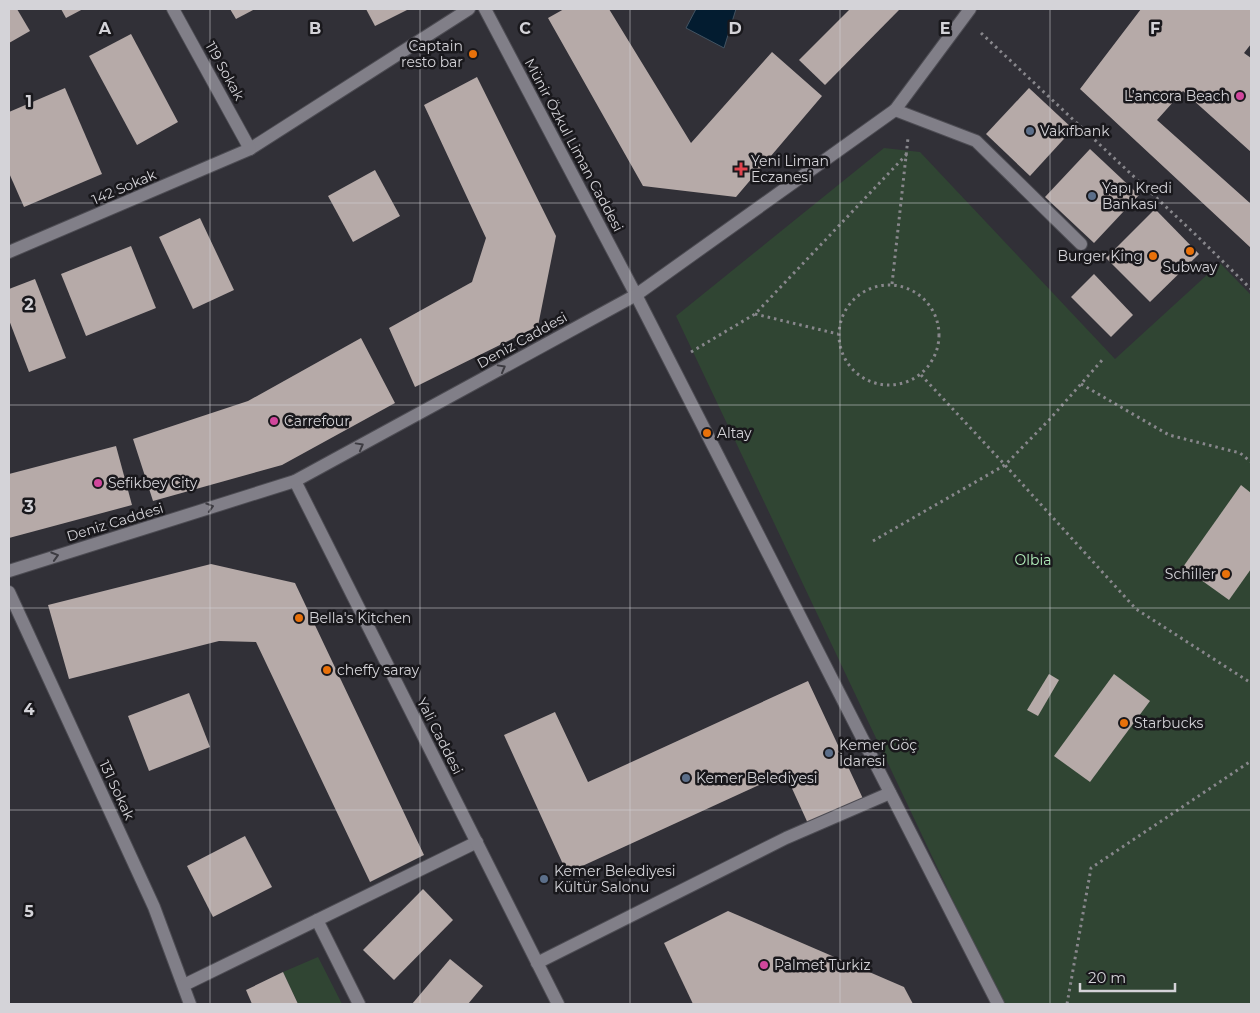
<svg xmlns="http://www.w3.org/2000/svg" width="1260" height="1013" viewBox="0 0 1260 1013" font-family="Montserrat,sans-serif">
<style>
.green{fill:#304533}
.water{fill:#031c30;stroke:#425362}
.building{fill:#b6aaa8}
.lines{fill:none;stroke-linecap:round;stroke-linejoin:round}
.lane-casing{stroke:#4d4c53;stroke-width:14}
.street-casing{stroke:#4d4c53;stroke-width:14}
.secondary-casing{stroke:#4d4c53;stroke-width:14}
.path{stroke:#88878c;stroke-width:3;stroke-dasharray:2.5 4;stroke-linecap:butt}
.lane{stroke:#817f88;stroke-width:12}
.street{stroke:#817f88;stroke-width:12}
.secondary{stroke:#817f88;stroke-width:12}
.oneway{stroke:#3d3c42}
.grid{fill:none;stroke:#d4d3d8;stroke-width:1;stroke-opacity:0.55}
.food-dot{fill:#e8710a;stroke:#19181c;stroke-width:2}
.hotel-dot{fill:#d1479c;stroke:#19181c;stroke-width:2}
.service-dot{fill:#5c6f8a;stroke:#19181c;stroke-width:2}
.health-dot{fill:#e0444e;stroke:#19181c;stroke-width:2}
.labels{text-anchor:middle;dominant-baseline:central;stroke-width:5;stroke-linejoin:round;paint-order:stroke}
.poi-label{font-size:14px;fill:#d4d3d8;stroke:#19181c;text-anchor:start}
.street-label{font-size:14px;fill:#d4d3d8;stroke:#19181c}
.park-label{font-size:14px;fill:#b3efbc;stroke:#19181c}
.grid-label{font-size:16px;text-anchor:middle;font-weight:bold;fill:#d4d3d8;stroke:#19181c;stroke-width:5;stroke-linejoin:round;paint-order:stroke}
</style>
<rect width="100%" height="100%" fill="#313037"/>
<!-- green -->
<g class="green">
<polygon points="884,148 920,152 1115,359 1220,263 1251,295 1251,1004 1002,1004 676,316"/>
<polygon points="318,957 342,1004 298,1004 283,972"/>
</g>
<!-- water -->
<polygon class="water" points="696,9 736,9 724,48 686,28"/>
<!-- building -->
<g class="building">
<polygon points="9,9 17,9 30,31 9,43"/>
<polygon points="61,9 83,9 66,18"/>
<polygon points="230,9 255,9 236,19"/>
<polygon points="366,9 409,9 375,26"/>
<polygon points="564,9 609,9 691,143 772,52 822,96 736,197 643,186 548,18"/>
<polygon points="850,9 900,9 825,85 799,60"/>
<polygon points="1141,9 1251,9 1251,44 1244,53 1251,58 1251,152 1183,91 1157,120 1251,204 1251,248 1080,89"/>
<polygon points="131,34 178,122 137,145 89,56"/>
<polygon points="477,77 556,236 538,326 415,387 389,328 472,282 486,238 424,105"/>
<polygon points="65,88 102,174 24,207 9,173 9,112"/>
<polygon points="1029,88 1073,129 1030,176 986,134"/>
<polygon points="1090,149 1139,195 1094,243 1045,197"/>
<polygon points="375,170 400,216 353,242 328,196"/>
<polygon points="1155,209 1199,254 1150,302 1106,258"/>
<polygon points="200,218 234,290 193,309 159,237"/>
<polygon points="131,246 156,308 86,336 61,274"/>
<polygon points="1094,274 1133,315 1111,337 1071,297"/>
<polygon points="35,279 66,358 29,372 9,320 9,289"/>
<polygon points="361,338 395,403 282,465 153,501 133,439 248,401"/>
<polygon points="116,446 132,505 9,538 9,474"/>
<polygon points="1241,485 1251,493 1251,569 1229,600 1183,567"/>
<polygon points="211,564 295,583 424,855 370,882 256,642 219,641 69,679 48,605"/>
<polygon points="1049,674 1059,680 1038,716 1027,710"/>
<polygon points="1114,674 1150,701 1090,782 1054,756"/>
<polygon points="808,681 865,803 810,828 785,773 567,873 504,735 555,712 588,782"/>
<polygon points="189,693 210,747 149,771 128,716"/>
<polygon points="245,836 272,887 213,917 187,866"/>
<polygon points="423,889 453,920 394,980 363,950"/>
<polygon points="728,911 904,987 913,1004 693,1004 664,943"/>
<polygon points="450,959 483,986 468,1004 412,1004"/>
<polygon points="283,972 298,1004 252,1004 246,990"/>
</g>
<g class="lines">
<defs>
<g id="lane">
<polyline points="895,110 976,141 1081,244"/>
<polyline points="250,149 469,9"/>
<polyline points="636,295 998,1004"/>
<polyline points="317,920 359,1004"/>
<polyline points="537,963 786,838 890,793"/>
</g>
<g id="street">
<polyline points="485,9 636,295"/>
<polyline points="9,252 250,149 173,9"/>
<polyline points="9,592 154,907 190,1004"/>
<polyline points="184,985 477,842"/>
</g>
<g id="secondary">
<polyline points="295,481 558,1004"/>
<polyline points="9,571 295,481 636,295 895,110 970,9"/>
</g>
</defs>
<!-- lane casing -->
<use href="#lane" class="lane-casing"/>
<!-- street casing -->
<use href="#street" class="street-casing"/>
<!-- secondary casing -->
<use href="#secondary" class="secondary-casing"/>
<!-- path -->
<g class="path">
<polyline points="981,33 1196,235 1251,289"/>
<polyline points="892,284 908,138"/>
<circle cx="889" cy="335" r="50"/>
<polyline points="755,314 838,334"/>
<polyline points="691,352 755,314 907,154"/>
<polyline points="921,375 1005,465 1136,609 1251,683"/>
<polyline points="1081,384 1169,435 1240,453 1251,462"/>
<polyline points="873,541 1005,465 1049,420 1104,358"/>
<polyline points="1067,1004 1091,868 1251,761"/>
</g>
<!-- lane -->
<use href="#lane" class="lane"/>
<!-- street -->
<use href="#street" class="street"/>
<!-- secondary -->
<use href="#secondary" class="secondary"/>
</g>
<!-- one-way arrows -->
<defs><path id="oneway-chevron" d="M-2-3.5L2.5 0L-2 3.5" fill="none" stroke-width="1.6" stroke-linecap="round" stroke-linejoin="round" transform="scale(1.25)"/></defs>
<g class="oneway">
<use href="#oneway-chevron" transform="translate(502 368) rotate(-29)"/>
<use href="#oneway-chevron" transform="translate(360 446) rotate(-29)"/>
<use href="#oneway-chevron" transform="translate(210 507) rotate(-17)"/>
<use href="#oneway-chevron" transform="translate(55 556) rotate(-17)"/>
</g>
<!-- grid -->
<path class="grid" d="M210,9V1004M420,9V1004M630,9V1004M840,9V1004M1050,9V1004M9,203H1251M9,405H1251M9,608H1251M9,810H1251"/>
<!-- markers -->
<g class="food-dot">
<circle cx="473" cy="54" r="5"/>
<circle cx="1190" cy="251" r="5"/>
<circle cx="1153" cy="256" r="5"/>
<circle cx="707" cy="433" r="5"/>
<circle cx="1226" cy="574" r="5"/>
<circle cx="299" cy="618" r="5"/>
<circle cx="327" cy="670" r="5"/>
<circle cx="1124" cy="723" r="5"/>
</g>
<g class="hotel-dot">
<circle cx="1240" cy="96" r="5"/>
<circle cx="274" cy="421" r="5"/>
<circle cx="98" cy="483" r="5"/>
<circle cx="764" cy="965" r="5"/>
</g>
<g class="service-dot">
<circle cx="1030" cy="131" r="5"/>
<circle cx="1092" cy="196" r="5"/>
<circle cx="829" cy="753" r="5"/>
<circle cx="686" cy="778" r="5"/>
<circle cx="544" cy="879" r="5"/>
</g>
<path class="health-dot" d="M738.5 161.5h5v5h5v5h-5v5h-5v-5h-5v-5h5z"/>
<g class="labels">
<!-- poi labels -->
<g class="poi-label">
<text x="463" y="46" text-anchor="end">Captain<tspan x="463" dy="16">resto bar</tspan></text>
<text x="1230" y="96" text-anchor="end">L’ancora Beach</text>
<text x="1040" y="131">Vakıfbank</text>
<text x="751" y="161">Yeni Liman<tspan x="751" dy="16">Eczanesi</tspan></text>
<text x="1102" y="188">Yapı Kredi<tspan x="1102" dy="16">Bankası</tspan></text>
<text x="1143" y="256" text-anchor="end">Burger King</text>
<text x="1190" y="267" text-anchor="middle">Subway</text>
<text x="284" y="421">Carrefour</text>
<text x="717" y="433">Altay</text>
<text x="108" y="483">Sefikbey City</text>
<text x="1216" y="574" text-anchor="end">Schiller</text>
<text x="309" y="618">Bella's Kitchen</text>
<text x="337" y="670">cheffy saray</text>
<text x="1134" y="723">Starbucks</text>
<text x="839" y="745">Kemer Göç<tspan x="839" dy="16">İdaresi</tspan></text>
<text x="696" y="778">Kemer Belediyesi</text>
<text x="554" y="871">Kemer Belediyesi<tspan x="554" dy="16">Kültür Salonu</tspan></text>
<text x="774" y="965">Palmet Turkiz</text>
</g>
<!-- street labels -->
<g class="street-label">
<text transform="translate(225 71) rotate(61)">119 Sokak</text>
<text transform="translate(574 145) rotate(62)">Münir Özkul Liman Caddesi</text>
<text transform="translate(124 187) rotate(-23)">142 Sokak</text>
<text transform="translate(522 340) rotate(-29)">Deniz Caddesi</text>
<text transform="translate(115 522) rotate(-17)">Deniz Caddesi</text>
<text transform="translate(440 736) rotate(63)">Yali Caddesi</text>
<text transform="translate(117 790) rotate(65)">131 Sokak</text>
</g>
<!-- park labels -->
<g class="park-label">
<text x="1033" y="560">Olbia</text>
</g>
</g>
<g class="grid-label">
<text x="105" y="34">A</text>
<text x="315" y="34">B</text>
<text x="525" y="34">C</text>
<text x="735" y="34">D</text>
<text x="945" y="34">E</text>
<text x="1155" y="34">F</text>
<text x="29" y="107">1</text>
<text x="29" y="310">2</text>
<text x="29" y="512">3</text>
<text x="29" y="715">4</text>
<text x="29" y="917">5</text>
</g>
<!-- border -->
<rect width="1260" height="1013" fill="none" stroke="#d4d3d8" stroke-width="20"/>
<!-- scale -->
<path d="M1080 983v8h95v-8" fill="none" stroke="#d4d3d8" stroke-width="2.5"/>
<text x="1088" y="983" font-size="15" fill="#d4d3d8" stroke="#19181c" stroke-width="4" paint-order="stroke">20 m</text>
</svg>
